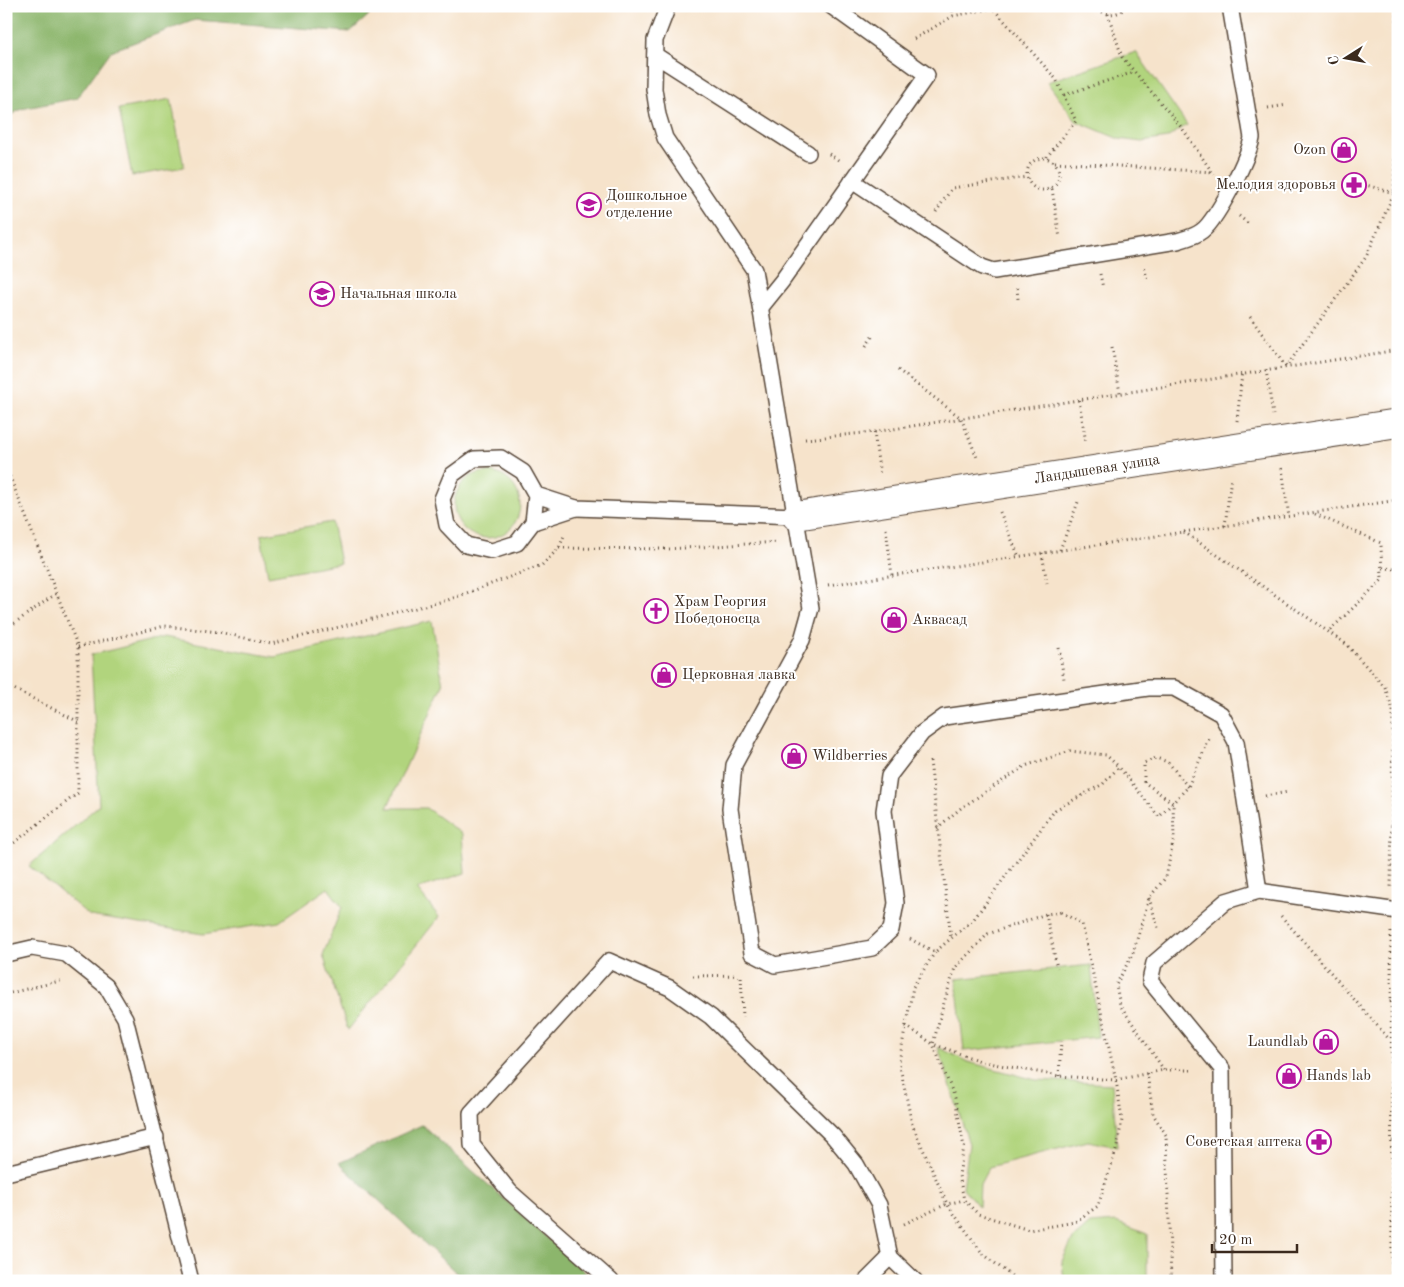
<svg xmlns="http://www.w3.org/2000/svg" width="1404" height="1287" viewBox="0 0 1404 1287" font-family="'Old Standard TT',serif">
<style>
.green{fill:#b1d47d;stroke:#767f4e}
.forest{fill:#8cb66c;stroke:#647045}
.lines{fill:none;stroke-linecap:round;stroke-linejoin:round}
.lane-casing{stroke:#574638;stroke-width:18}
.street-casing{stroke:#574638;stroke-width:30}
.path{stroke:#574638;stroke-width:3;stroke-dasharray:1 4;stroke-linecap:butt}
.lane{stroke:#fff;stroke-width:15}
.street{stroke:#fff;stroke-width:28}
.labels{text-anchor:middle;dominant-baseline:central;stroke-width:4;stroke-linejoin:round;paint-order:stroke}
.poi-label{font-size:15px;fill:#3b2a1e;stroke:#fff;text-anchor:start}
.street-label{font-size:15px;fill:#3b2a1e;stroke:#fff}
</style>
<rect width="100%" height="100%" fill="#fff"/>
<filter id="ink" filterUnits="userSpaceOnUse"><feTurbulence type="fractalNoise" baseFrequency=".02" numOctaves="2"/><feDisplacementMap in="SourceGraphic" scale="10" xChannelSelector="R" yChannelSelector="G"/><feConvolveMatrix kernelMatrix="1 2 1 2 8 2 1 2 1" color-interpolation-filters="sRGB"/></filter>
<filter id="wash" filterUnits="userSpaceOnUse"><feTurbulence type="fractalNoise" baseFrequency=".0096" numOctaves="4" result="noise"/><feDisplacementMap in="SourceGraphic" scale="20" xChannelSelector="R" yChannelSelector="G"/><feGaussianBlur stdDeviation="1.12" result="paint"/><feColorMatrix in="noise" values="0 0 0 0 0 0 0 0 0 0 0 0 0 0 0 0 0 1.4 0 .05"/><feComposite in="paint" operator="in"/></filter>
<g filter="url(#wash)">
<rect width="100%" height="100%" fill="#f6e3cb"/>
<!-- green -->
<g class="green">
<polygon points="1136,52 1187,125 1167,138 1142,142 1119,139 1076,121 1047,82"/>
<polygon points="171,99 184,167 132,176 119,109"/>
<circle cx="487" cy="505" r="33"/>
<polygon points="332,522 340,563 268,576 261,535"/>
<polygon points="432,621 443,685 387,808 426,808 462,834 465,873 417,889 439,917 348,1030 323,955 342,907 328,888 279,922 203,934 90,916 29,866 99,805 91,655 164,637 274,657"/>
<polygon points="1091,965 1098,1037 964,1051 956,979"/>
<polygon points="938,1047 968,1062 1036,1080 1112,1084 1117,1147 1088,1141 989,1167 980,1184 979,1207 963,1188 969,1144"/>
<polygon points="1116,1222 1147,1234 1147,1281 1064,1281 1062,1261 1073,1239 1090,1224"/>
</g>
<!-- forest -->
<g class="forest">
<polygon points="6,6 379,6 350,32 195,20 111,51 77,98 21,109 6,118"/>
<polygon points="422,1125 595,1281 465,1281 339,1163"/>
</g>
</g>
<g filter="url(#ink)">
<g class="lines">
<defs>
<g id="lane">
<polyline points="668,6 655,40 654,89 658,115 665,138 754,270 811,608 802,640 734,765 730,809 752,953 775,965 872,948 891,930 896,903 884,811 889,776 922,733 944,717 1148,688 1174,688 1221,714 1236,742 1259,891"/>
<polyline points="655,55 808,153"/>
<path d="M852,181L982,267L994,271L1177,241C1188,238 1200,235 1208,225C1222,208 1248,159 1252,138L1230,6"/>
<polyline points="761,307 782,281 927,75 831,6"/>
<polyline points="536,495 533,522 517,543 492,551 466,545 447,525 442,499 452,475 474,459 501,458 523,472 536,495 576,508 796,516"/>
<polyline points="533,522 576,508"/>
<polyline points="6,954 32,948 66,954 106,986 125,1018 191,1281"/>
<polyline points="6,1173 156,1137"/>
<polyline points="890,1257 915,1281"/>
<polyline points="611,1281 510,1192 472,1145 471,1113 609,961 670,988 711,1017 833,1136 856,1164 879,1205 890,1257 866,1281"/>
<polyline points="1224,1281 1222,1069 1150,981 1154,963 1226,901 1259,891 1398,911"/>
</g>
<polyline id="street" points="796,516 1398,423"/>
</defs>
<!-- lane casing -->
<use href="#lane" class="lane-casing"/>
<!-- street casing -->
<use href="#street" class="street-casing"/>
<!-- path -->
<g class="path">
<polyline points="952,6 953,16"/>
<polyline points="991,6 1056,79 1076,121 1046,158"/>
<path d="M1094,6C1104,16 1118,17 1127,6"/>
<polyline points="1108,14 1122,57 1182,128 1214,175"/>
<polyline points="914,39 953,16 1004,6"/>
<polyline points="1064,95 1134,72"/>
<polyline points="1268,108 1287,105"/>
<polyline points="829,154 841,162"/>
<circle cx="1043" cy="174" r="16"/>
<polyline points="1055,162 1213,172"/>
<polyline points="1359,183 1394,193 1398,199"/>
<polyline points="1052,189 1060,238"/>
<polyline points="936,212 952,188 1027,177"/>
<polyline points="1239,216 1250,225"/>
<polyline points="1145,268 1147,282"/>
<polyline points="1100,274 1103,288"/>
<polyline points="1017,288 1018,299"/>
<polyline points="1250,317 1286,367 1366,257 1394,193 1397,6"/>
<polyline points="866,346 874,334"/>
<polyline points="1112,347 1120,393"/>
<polyline points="898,370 961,418 978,460"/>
<polyline points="1266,370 1273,415"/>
<polyline points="1079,400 1086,443"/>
<polyline points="1237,421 1242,374"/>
<polyline points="874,432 880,476"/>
<polyline points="805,439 874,432 1398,350"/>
<polyline points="6,467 78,647 78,793 6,849"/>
<polyline points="1282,468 1289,517"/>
<polyline points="1000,512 1019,557"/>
<polyline points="1315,514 1381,543 1382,580 1328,632"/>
<polyline points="1225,526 1231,477"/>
<polyline points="886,529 892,575"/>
<polyline points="1184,532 1346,644 1385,687 1393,710 1391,888"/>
<polyline points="559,548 668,549 778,542"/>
<polyline points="1060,550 1078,502"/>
<polyline points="1042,553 1047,583"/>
<polyline points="1383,568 1398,569"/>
<polyline points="828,585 1398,500"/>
<polyline points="6,629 57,593"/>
<polyline points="78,647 165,626 219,632 271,644 448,600 542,565 559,548 564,536"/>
<polyline points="1059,648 1064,679"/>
<polyline points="6,685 79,722"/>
<polyline points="930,761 951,938"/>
<polyline points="1265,796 1288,792"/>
<polyline points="1391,824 1398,829"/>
<polyline points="937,828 961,808 1025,766 1070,751 1106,755 1119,767"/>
<polyline points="1149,898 1159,931"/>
<polygon points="1061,912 1082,924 1116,1080 1122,1120 1117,1147 1098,1206 1075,1222 1029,1230 978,1214 964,1200 959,1175 964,1147 955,1098 933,1044 943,1006 955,968 988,934 1046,914"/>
<polyline points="1046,914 1057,968"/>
<polyline points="1281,916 1389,1039"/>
<polyline points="1391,932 1392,1281"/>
<polyline points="910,939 935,952 973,920 1055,810 1103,784 1119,767 1159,817 1188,787 1209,739"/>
<polyline points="935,952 913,987 899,1062 912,1124 947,1204 982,1253 1018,1281"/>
<polyline points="693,976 741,975 743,1017"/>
<polyline points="6,994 64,980"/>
<polyline points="1390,1002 1398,997"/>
<polyline points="906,1026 933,1044 983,1062 1059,1076 1116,1080 1164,1070 1194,1070"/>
<polyline points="1164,1070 1120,1005 1116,985 1133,953 1149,898 1166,877 1174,838 1173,803 1144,782 1144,763 1156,758 1168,762 1188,787"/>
<polyline points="1147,1073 1153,1114 1166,1135 1171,1281"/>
<polyline points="1059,1076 1061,1041"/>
<polyline points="1392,1141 1398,1141"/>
<polyline points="904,1224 947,1204 964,1200"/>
</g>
<!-- lane -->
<use href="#lane" class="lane"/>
<!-- street -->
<use href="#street" class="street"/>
</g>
</g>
<!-- icons -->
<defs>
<symbol id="shop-ring" viewBox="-11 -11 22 22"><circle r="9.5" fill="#fff" stroke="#b5179e" stroke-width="1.5"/><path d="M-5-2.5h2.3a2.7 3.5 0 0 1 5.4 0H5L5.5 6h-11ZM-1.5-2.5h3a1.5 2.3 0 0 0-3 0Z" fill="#b5179e"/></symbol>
<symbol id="pharmacy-ring" viewBox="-11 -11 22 22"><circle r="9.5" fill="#fff" stroke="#b5179e" stroke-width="1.5"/><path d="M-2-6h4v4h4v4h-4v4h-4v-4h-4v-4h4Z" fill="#b5179e"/></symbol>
<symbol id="school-ring" viewBox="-11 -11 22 22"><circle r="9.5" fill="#fff" stroke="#b5179e" stroke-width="1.5"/><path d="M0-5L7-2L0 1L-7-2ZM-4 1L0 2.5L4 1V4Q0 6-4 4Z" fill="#b5179e"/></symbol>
<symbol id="church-ring" viewBox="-11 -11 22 22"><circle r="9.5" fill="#fff" stroke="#b5179e" stroke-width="1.5"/><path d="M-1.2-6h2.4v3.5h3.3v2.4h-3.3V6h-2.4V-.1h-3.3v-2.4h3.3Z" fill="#b5179e"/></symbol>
</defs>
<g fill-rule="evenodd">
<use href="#shop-ring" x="1330" y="136" width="28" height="28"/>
<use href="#pharmacy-ring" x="1340" y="171" width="28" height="28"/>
<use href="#school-ring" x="575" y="191" width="28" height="28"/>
<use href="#school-ring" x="308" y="280" width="28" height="28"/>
<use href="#church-ring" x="642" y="597" width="28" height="28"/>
<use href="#shop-ring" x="880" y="606" width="28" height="28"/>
<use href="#shop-ring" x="650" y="661" width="28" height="28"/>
<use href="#shop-ring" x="780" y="742" width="28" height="28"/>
<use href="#shop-ring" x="1312" y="1028" width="28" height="28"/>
<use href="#shop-ring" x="1275" y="1062" width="28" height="28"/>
<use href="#pharmacy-ring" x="1305" y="1128" width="28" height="28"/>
</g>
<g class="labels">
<!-- poi labels -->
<g class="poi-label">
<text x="1326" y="150" text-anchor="end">Ozon</text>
<text x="1336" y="185" text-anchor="end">Мелодия здоровья</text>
<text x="606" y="196">Дошкольное<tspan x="606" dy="17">отделение</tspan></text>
<text x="340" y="294">Начальная школа</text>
<text x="674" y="602">Храм Георгия<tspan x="674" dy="17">Победоносца</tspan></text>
<text x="912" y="620">Аквасад</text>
<text x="682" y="675">Церковная лавка</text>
<text x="812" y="756">Wildberries</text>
<text x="1308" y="1042" text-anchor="end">Laundlab</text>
<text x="1306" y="1076">Hands lab</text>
<text x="1302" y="1142" text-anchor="end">Советская аптека</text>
</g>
<!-- street labels -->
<g class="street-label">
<text transform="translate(1097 470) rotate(-9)">Ландышевая улица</text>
</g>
</g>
<!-- margin -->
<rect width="1404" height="1287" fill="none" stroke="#fff" stroke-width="25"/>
<!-- north arrow -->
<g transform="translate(1346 58) rotate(259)" stroke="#ffffff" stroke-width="4" paint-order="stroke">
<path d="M0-4L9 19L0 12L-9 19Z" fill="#3b2a1e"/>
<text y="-8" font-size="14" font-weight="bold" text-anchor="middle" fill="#3b2a1e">С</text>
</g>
<!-- scale -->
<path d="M1212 1244v8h85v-8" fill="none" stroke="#3b2a1e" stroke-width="2.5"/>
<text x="1219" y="1244" font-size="15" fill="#3b2a1e" stroke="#ffffff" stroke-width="4" paint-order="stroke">20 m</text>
</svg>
